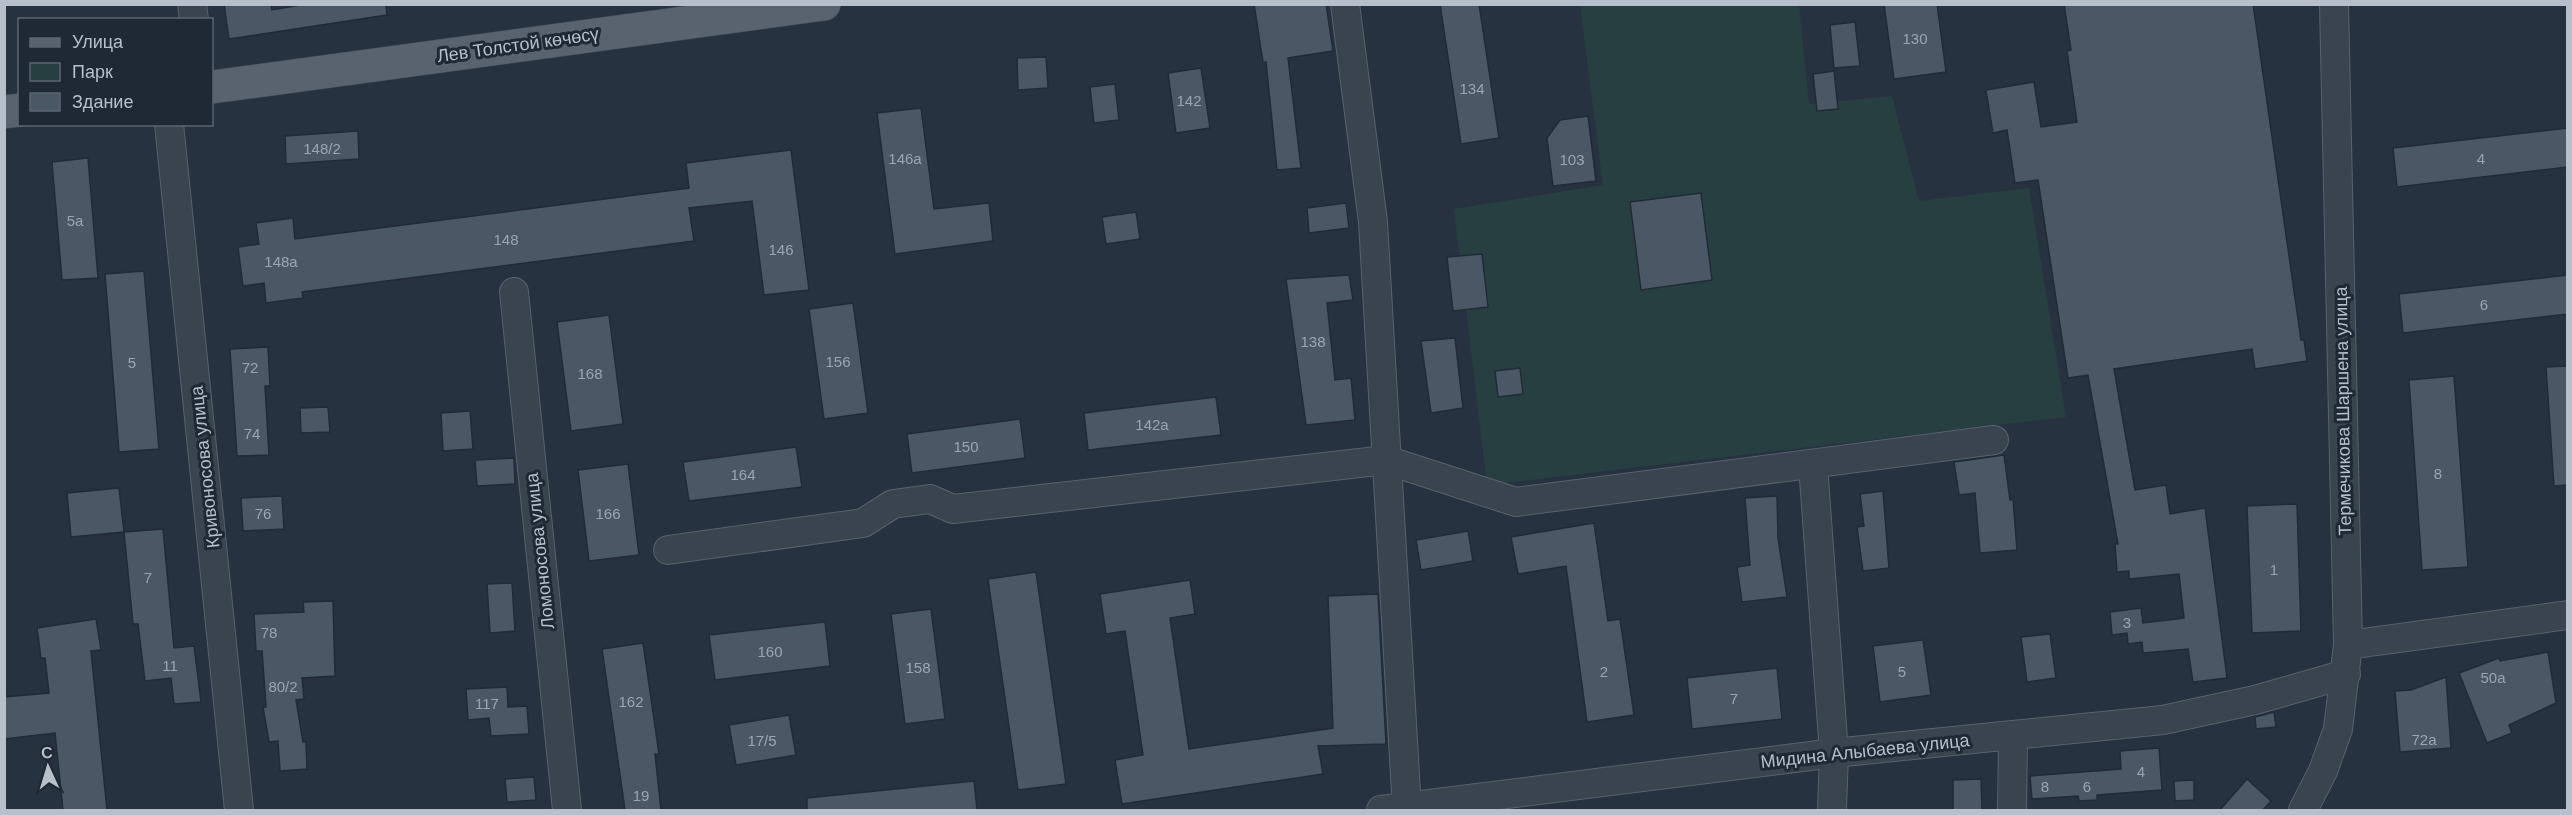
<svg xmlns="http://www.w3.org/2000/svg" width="2572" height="815" viewBox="0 0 2572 815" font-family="Helvetica,sans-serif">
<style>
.green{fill:#283f41}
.building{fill:#4a5865;stroke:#212b37;stroke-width:1.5}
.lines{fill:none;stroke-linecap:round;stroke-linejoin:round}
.minor-casing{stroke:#58626d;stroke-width:30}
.major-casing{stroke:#434d59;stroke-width:34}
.minor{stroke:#3a444f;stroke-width:28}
.major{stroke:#58636f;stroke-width:33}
.labels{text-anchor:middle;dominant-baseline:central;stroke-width:6;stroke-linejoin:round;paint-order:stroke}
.number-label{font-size:15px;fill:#9ba5b1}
.street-label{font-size:18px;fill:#b6bfca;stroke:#1f2935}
</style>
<rect width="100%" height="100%" fill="#263240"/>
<!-- green -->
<polygon class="green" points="1580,5 1799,5 1809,104 1892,96 1919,201 2029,188 2066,417 1487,485 1454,209 1603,185"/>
<!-- building -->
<g class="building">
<polygon points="224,4 271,4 272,10 306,4 386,4 387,15 229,39"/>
<polygon points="1254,4 1326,4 1333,51 1288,58 1301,168 1277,170 1266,62 1263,62"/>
<polygon points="1440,4 1479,4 1499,138 1461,144"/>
<polygon points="1884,4 1937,4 1946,72 1894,79"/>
<polygon points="2064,4 2253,4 2301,340 2304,340 2307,361 2255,369 2252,349 2114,369 2135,490 2166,485 2170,514 2205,508 2227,678 2193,682 2188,649 2143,653 2142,642 2128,644 2127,633 2112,635 2110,612 2141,608 2143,623 2184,618 2179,574 2129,579 2129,571 2117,572 2115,544 2118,544 2088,375 2068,378 2038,180 2015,183 2007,130 1993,133 1986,90 2034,82 2041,127 2077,122 2067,51 2071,50"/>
<polygon points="1855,22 1860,66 1834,68 1830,25"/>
<polygon points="1046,57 1048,88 1018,90 1017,58"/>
<polygon points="1201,68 1210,128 1176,133 1168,73"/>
<polygon points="1834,71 1838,109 1817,111 1813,74"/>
<polygon points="1115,84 1119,120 1094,123 1090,87"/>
<polygon points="921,108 934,209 989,203 993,241 895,254 877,113"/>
<polygon points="1588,116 1596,181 1553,186 1547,138 1560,120"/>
<polygon points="2568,128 2568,167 2397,187 2393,148"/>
<polygon points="358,131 359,159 286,164 285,136"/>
<polygon points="791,150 809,290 764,295 752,201 689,208 694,241 302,292 303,298 266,303 264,283 243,286 238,247 259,244 256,223 293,218 295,239 689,188 686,163"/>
<polygon points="88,158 98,278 62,280 52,162"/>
<polygon points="1701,193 1712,280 1641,290 1630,202"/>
<polygon points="1346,203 1349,228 1309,233 1307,208"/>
<polygon points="1136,212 1140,239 1106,244 1102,217"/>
<polygon points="1482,254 1488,307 1453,311 1447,257"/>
<polygon points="144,271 159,449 119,452 105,274"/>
<polygon points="1349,275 1353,300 1327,303 1335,380 1351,378 1355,420 1306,425 1286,279"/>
<polygon points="2568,275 2568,314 2403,333 2399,294"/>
<polygon points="853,303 868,413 824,419 809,309"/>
<polygon points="609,315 623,424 571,431 557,322"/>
<polygon points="1455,338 1463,408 1431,413 1421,341"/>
<polygon points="268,347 270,386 265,386 269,455 237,456 230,349"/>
<polygon points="2568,366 2568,485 2554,486 2546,367"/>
<polygon points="1520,368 1523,394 1498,397 1495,371"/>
<polygon points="2454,376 2468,567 2422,570 2409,380"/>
<polygon points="1216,397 1221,435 1088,450 1084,413"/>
<polygon points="328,407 330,432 301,433 300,408"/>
<polygon points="470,411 473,449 443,451 441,413"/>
<polygon points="1020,419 1025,458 912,473 907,434"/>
<polygon points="796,447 802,487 689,501 683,462"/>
<polygon points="2004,455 2010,500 2013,499 2017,550 1980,553 1975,493 1959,495 1954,462"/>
<polygon points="514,458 515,484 477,486 475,460"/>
<polygon points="628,464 639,555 589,561 578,470"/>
<polygon points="119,488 124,532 71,537 67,493"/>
<polygon points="1883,491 1889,568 1863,571 1857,527 1864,526 1860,494"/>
<polygon points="282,496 284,529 243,531 241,498"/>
<polygon points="1777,496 1778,538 1787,597 1742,602 1737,567 1750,565 1745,498"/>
<polygon points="2297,504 2301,631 2252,633 2247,506"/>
<polygon points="1594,523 1608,621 1620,619 1634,715 1587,722 1566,566 1518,574 1511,537"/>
<polygon points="163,529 174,648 194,646 201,702 174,704 171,678 145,681 138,624 133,624 124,532"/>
<polygon points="1468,531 1473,561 1421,570 1416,540"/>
<polygon points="1036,572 1066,784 1018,790 988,579"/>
<polygon points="1190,580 1195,614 1170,618 1189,749 1333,728 1328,596 1378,594 1386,744 1318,746 1323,774 1122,804 1115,760 1143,755 1125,631 1106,634 1100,594"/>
<polygon points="512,583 515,631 490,633 487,584"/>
<polygon points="333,601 335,676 302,678 304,699 296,700 303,742 306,742 307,769 280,771 278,741 269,742 263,707 266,707 262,651 256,651 254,614 304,612 303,602"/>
<polygon points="931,609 945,719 905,724 891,614"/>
<polygon points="96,619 101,650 91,651 107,810 63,810 55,733 4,739 4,697 49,693 45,658 41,658 37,628"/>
<polygon points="825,622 830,666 715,680 709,635"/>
<polygon points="2050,634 2056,678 2027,682 2021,637"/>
<polygon points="1923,640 1931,695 1880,702 1873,646"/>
<polygon points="643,643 659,754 655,754 661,810 625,810 602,649"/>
<polygon points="2548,652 2556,703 2509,725 2512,733 2487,743 2459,673 2499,658 2500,661"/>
<polygon points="1777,668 1782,719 1692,729 1687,678"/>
<polygon points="2446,677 2451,748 2400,752 2395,691 2411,690"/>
<polygon points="507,687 508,707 527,706 529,734 491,736 489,718 468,720 466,689"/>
<polygon points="2274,712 2276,727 2256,729 2255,717"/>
<polygon points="789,715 796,755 736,765 729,725"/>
<polygon points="2159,748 2162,790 2097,795 2097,800 2079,801 2078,796 2032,799 2030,776 2121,769 2120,751"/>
<polygon points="534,777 536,800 507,802 505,779"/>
<polygon points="1981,779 1982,810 1953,810 1953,780"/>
<polygon points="2247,779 2271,801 2263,810 2220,810"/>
<polygon points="2194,780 2194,800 2175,801 2174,781"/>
<polygon points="974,781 977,810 807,810 807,798"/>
</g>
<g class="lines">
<defs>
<g id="minor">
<polyline points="192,4 194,20"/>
<polyline points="1345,4 1373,222 1407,810"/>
<polyline points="169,124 239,810"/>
<polyline points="514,292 567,810"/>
<polyline points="1813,465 1834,753 1832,810"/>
<polyline points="668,550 863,523 893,504 930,499 953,509 1386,460 1516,502 1994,440"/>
<polyline points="2348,645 2568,615"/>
<polyline points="1381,810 1834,753 2163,720 2255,700 2346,674"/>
<polyline points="2012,810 2013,736"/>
<polyline points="2303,810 2323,771 2338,729 2348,645 2334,4"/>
</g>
<g id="major">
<polyline points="212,87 824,4"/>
<polyline points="4,112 20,110"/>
</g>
</defs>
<!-- minor casing -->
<use href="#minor" class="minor-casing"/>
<!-- major casing -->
<use href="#major" class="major-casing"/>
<!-- minor -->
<use href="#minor" class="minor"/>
<!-- major -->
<use href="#major" class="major"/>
</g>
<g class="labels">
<!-- number labels -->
<g class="number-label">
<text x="1915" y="38">130</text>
<text x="1472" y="88">134</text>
<text x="1189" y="100">142</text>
<text x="322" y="148">148/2</text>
<text x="905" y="158">146а</text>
<text x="2481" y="158">4</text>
<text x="1572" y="159">103</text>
<text x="75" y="220">5a</text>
<text x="506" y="239">148</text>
<text x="781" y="249">146</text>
<text x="281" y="261">148а</text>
<text x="2484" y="304">6</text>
<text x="1313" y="341">138</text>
<text x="838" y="361">156</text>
<text x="132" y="362">5</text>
<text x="250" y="367">72</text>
<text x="590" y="373">168</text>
<text x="1152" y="424">142a</text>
<text x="252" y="433">74</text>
<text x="966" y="446">150</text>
<text x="2438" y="473">8</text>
<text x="743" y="474">164</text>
<text x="263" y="513">76</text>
<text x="608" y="513">166</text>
<text x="2274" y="569">1</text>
<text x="148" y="577">7</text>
<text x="2127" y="622">3</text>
<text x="269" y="632">78</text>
<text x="770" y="651">160</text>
<text x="170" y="665">11</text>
<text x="918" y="667">158</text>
<text x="1604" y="671">2</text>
<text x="1902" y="671">5</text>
<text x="2493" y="677">50а</text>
<text x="283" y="686">80/2</text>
<text x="1734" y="698">7</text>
<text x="631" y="701">162</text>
<text x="487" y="703">117</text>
<text x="2424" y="739">72а</text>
<text x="762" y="740">17/5</text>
<text x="2141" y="771">4</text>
<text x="2045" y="786">8</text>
<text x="2087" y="786">6</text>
<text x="641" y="795">19</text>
</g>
<!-- street labels -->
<g class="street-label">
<text transform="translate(518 45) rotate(-8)">Лев Толстой көчөсү</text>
<text transform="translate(2343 411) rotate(-91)">Термечикова Шаршена улица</text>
<text transform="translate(205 467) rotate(-96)">Кривоносова улица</text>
<text transform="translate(540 551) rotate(-96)">Ломоносова улица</text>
<text transform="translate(1865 751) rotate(-6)">Мидина Алыбаева улица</text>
</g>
</g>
<!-- border -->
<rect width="2572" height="815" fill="none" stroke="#b6bfca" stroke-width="12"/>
<!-- legend -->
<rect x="18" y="18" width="195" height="108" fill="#1f2935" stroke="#5b6571" stroke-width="1.5"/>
<rect x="30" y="38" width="30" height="9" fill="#58636f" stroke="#5b6571" stroke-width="1.5"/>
<text x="72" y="48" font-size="18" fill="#b6bfca">Улица</text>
<rect x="30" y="63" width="30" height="18" fill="#283f41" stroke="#5b6571" stroke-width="1.5"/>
<text x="72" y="78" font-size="18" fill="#b6bfca">Парк</text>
<rect x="30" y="93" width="30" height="18" fill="#4a5865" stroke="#5b6571" stroke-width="1.5"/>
<text x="72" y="108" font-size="18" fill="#b6bfca">Здание</text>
<!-- north arrow -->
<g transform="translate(48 767) rotate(356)" stroke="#1f2935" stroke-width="4.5" paint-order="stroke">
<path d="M0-4.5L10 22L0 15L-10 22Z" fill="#b6bfca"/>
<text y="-9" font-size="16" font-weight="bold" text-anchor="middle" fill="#b6bfca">С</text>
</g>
</svg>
